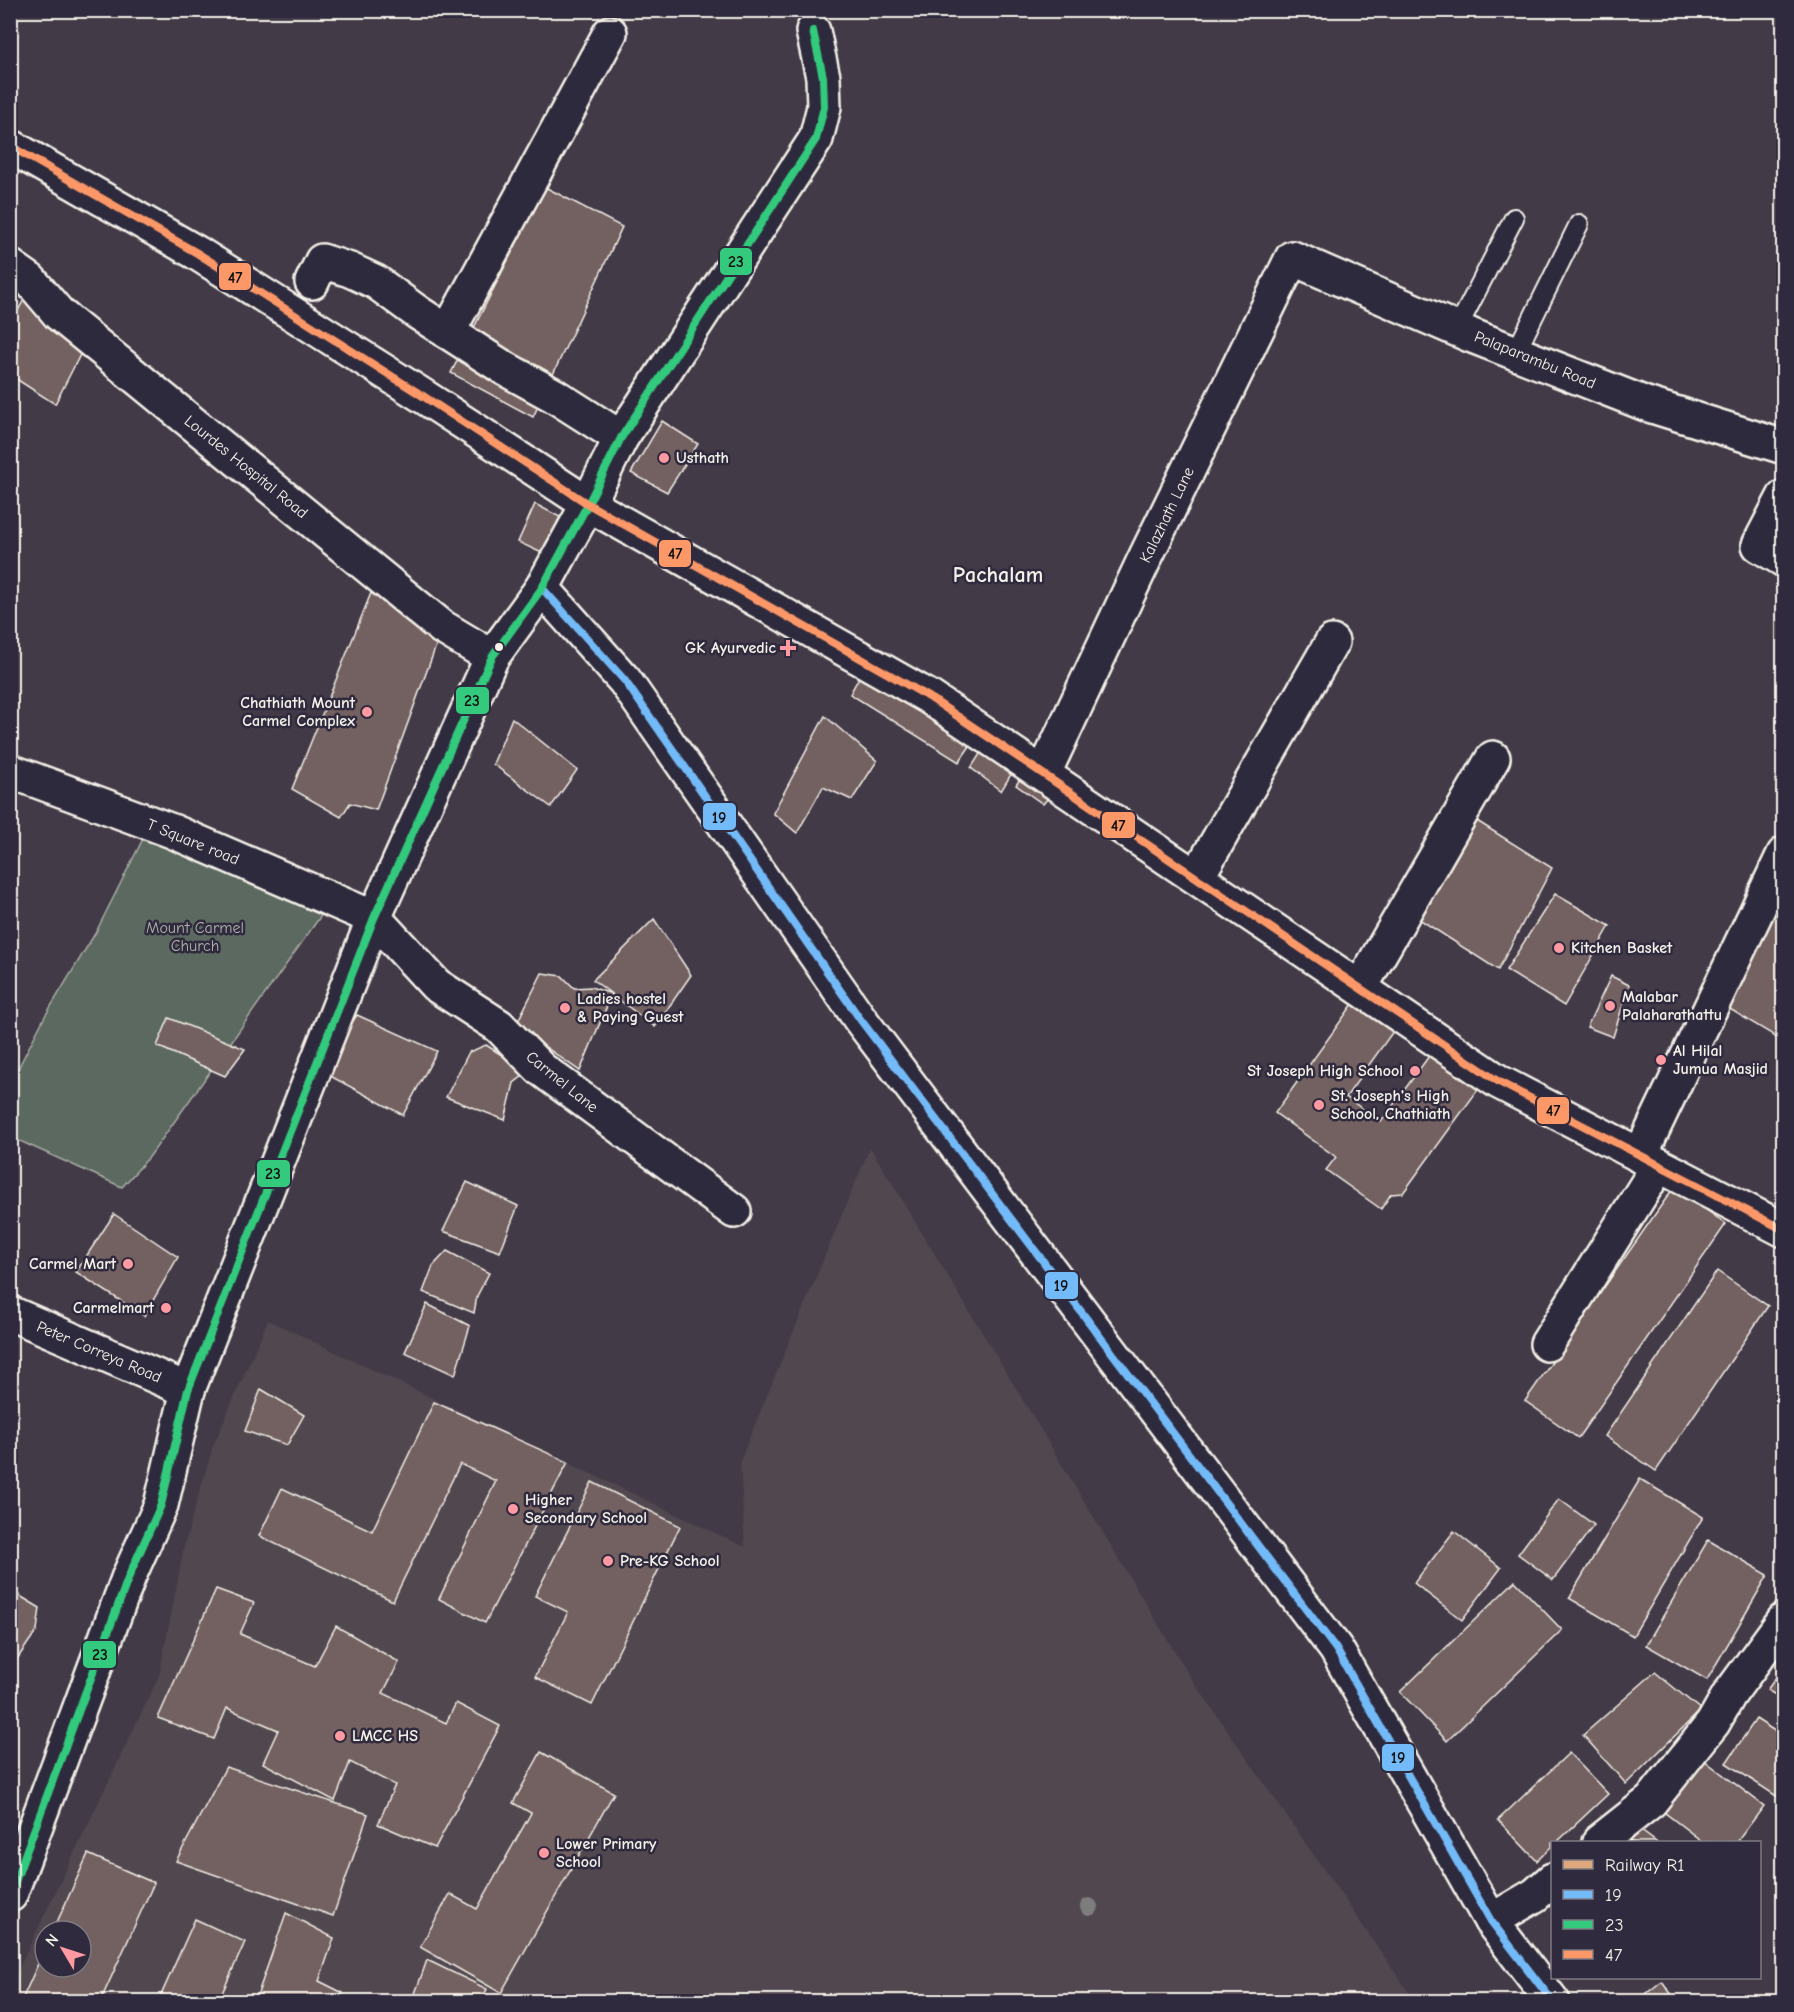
<svg xmlns="http://www.w3.org/2000/svg" width="1794" height="2012" viewBox="0 0 1794 2012" font-family="'Comic Neue',sans-serif">
<style>
.built{fill:#51464f;fill-rule:evenodd}
.green{fill:#5b6960;stroke:#a8ada4;stroke-width:1.5}
.building{fill:#736160;stroke:#f4f1e8;stroke-width:1.5}
.lines{fill:none;stroke-linecap:round;stroke-linejoin:round}
.lane-casing{stroke:#f4f1e8;stroke-width:22}
.street-casing{stroke:#f4f1e8;stroke-width:38}
.secondary-casing{stroke:#f4f1e8;stroke-width:38}
.lane{stroke:#2f2a3d;stroke-width:18}
.street{stroke:#2f2a3d;stroke-width:33}
.secondary{stroke:#2f2a3d;stroke-width:33}
.bus-1-casing{stroke:#2f2a3d;stroke-width:12}
.bus-2-casing{stroke:#2f2a3d;stroke-width:12}
.bus-3-casing{stroke:#2f2a3d;stroke-width:12}
.bus-1{stroke:#73baf8;stroke-width:8}
.bus-2{stroke:#33ca7d;stroke-width:8}
.bus-3{stroke:#fc9868;stroke-width:8}
.rail-1-casing{stroke:#2f2a3d;stroke-width:14}
.rail-1{stroke:#dfa77e;stroke-width:9}
.tree{fill:#7e7d7e}
.poi-dot{fill:#ff9aa2;stroke:#2f2a3d;stroke-width:2}
.bus-dot{fill:#f4f1e8;stroke:#2f2a3d;stroke-width:2}
.labels{text-anchor:middle;dominant-baseline:central;stroke-width:5;stroke-linejoin:round;paint-order:stroke}
.street-label{font-size:16px;fill:#f4f1e8;stroke:#2f2a3d}
.poi-label{font-size:16px;font-weight:bold;fill:#f4f1e8;stroke:#2f2a3d;text-anchor:start}
.park-label{font-size:16px;fill:#afb4ab;stroke:#2f2a3d}
.district-label{font-size:22px;font-weight:bold;fill:#f4f1e8;stroke:#2f2a3d}
.line-badge{stroke:#2f2a3d;stroke-width:2}
.pale-badge-label{font-size:16px;text-anchor:middle;font-weight:bold;fill:#111}
</style>
<rect width="100%" height="100%" fill="#433a48"/>
<filter id="ink" filterUnits="userSpaceOnUse"><feTurbulence type="fractalNoise" baseFrequency=".0167" numOctaves="2"/><feDisplacementMap in="SourceGraphic" scale="12" xChannelSelector="R" yChannelSelector="G"/><feConvolveMatrix kernelMatrix="1 2 1 2 8 2 1 2 1" color-interpolation-filters="sRGB"/></filter>
<g filter="url(#ink)">
<!-- built -->
<path class="built" d="M870,1147L1189,1675L1415,2001L11,2002L10,1987L159,1676L185,1542L213,1446L268,1320L745,1547L740,1461ZM45,1931H81V1967H45Z"/>
<!-- green -->
<polygon class="green" points="154,817 337,893 150,1156 122,1187 11,1137 10,1084 45,1016 96,932"/>
<!-- building -->
<g class="building">
<polygon points="545,187 622,227 533,417 451,373"/>
<polygon points="25,298 84,347 55,404 10,375 10,325"/>
<polygon points="662,421 698,444 667,492 631,473"/>
<polygon points="535,504 560,517 544,554 518,542"/>
<polygon points="371,593 440,635 376,810 350,803 341,817 292,789"/>
<polygon points="865,666 977,736 959,762 850,694"/>
<polygon points="825,716 877,761 852,800 823,787 797,833 773,813"/>
<polygon points="512,718 577,770 551,807 493,764"/>
<polygon points="994,732 1024,753 1001,791 971,768"/>
<polygon points="1036,755 1063,780 1043,804 1016,785"/>
<polygon points="1469,816 1552,868 1498,970 1416,917"/>
<polygon points="1555,894 1610,926 1564,1006 1506,970"/>
<polygon points="1784,897 1784,1044 1770,1033 1728,1008"/>
<polygon points="654,919 691,975 655,1027 593,980"/>
<polygon points="542,973 562,976 574,988 591,987 612,994 580,1071 527,1034 517,1023"/>
<polygon points="1611,976 1629,985 1613,1037 1587,1027"/>
<polygon points="1355,1001 1394,1030 1346,1097 1381,1122 1437,1045 1485,1080 1403,1193 1391,1194 1381,1209 1326,1170 1336,1157 1275,1113"/>
<polygon points="357,1015 437,1051 403,1115 319,1070"/>
<polygon points="169,1018 245,1049 225,1076 157,1046"/>
<polygon points="486,1045 528,1072 514,1083 505,1120 446,1097 469,1052"/>
<polygon points="467,1182 518,1206 500,1252 443,1231"/>
<polygon points="1674,1187 1726,1224 1578,1438 1525,1401"/>
<polygon points="114,1214 178,1257 144,1316 76,1272"/>
<polygon points="447,1251 489,1273 477,1296 474,1313 423,1292 433,1266"/>
<polygon points="1717,1271 1768,1306 1656,1471 1605,1436"/>
<polygon points="427,1304 470,1326 455,1375 405,1352"/>
<polygon points="261,1389 304,1415 287,1445 245,1431"/>
<polygon points="434,1402 568,1462 485,1623 439,1599 496,1481 460,1464 393,1601 259,1536 282,1488 372,1531"/>
<polygon points="1640,1479 1703,1517 1633,1636 1569,1598"/>
<polygon points="592,1482 680,1526 592,1705 535,1677 568,1612 535,1596"/>
<polygon points="1559,1499 1594,1525 1553,1580 1518,1554"/>
<polygon points="1454,1531 1501,1568 1462,1620 1414,1583"/>
<polygon points="1708,1540 1768,1575 1707,1680 1646,1645"/>
<polygon points="1515,1581 1562,1630 1447,1741 1400,1692"/>
<polygon points="216,1589 254,1603 240,1634 315,1666 336,1626 399,1662 383,1693 446,1723 456,1703 500,1726 435,1848 378,1824 395,1785 350,1762 335,1801 263,1763 278,1730 227,1708 214,1739 158,1718"/>
<polygon points="10,1590 40,1608 37,1630 17,1659 10,1661"/>
<polygon points="1784,1666 1784,1700 1767,1690"/>
<polygon points="1655,1672 1701,1710 1626,1784 1583,1735"/>
<polygon points="1756,1719 1784,1737 1784,1801 1726,1763"/>
<polygon points="541,1752 614,1793 501,1993 420,1947 450,1894 477,1909 531,1813 513,1803"/>
<polygon points="1569,1753 1608,1794 1557,1842 1552,1842 1552,1846 1537,1861 1498,1820"/>
<polygon points="1700,1757 1764,1806 1737,1842 1703,1842 1660,1809"/>
<polygon points="226,1767 368,1814 333,1916 176,1861"/>
<polygon points="1640,1830 1656,1842 1630,1842"/>
<polygon points="88,1854 154,1883 100,2002 21,2002 45,1948 45,1967 81,1967 81,1931 53,1931"/>
<polygon points="286,1913 334,1938 319,1981 343,1993 340,2002 255,2002"/>
<polygon points="195,1919 245,1942 218,2002 158,2002"/>
<polygon points="427,1960 487,1989 481,2002 412,2002"/>
<polygon points="1662,1981 1677,2002 1636,2002"/>
</g>
<g class="lines">
<defs>
<g id="lane">
<polyline points="1457,329 1514,218"/>
<polyline points="1516,352 1579,224"/>
</g>
<g id="street">
<polyline points="312,282 322,261 350,270 376,282 417,312 504,368 555,396 621,438"/>
<polyline points="448,332 610,33"/>
<polyline points="1784,497 1759,545 1784,560"/>
<polyline points="588,504 621,438 816,139 824,107 823,77 813,31"/>
<polyline points="10,771 172,831 374,918 436,985 499,1026 541,1069 734,1211"/>
<polyline points="1044,773 1146,556 1292,258 1470,335 1646,404 1784,447"/>
<polyline points="1197,877 1332,642"/>
<polyline points="1360,988 1493,758"/>
<polyline points="1640,1156 1784,854"/>
<polyline points="10,1313 188,1390"/>
<polyline points="1547,1344 1659,1165"/>
<polyline points="1599,1842 1651,1801 1713,1723 1729,1695 1784,1620"/>
<polyline points="1491,1921 1535,1895 1552,1880"/>
</g>
<g id="secondary">
<polyline points="10,146 197,253 423,396 588,504 929,697 1499,1082 1784,1230"/>
<polyline points="10,266 30,280 59,314 442,627 492,657"/>
<polyline points="542,588 625,681 860,1019 1336,1649 1491,1921 1553,2002"/>
<polyline points="10,1895 129,1576 161,1505 188,1390 374,918 492,657 542,588 588,504"/>
</g>
</defs>
<!-- lane casing -->
<use href="#lane" class="lane-casing"/>
<!-- street casing -->
<use href="#street" class="street-casing"/>
<!-- secondary casing -->
<use href="#secondary" class="secondary-casing"/>
<!-- lane -->
<use href="#lane" class="lane"/>
<!-- street -->
<use href="#street" class="street"/>
<!-- secondary -->
<use href="#secondary" class="secondary"/>
<defs>
<polyline id="bus-1" points="542,588 625,681 860,1019 1336,1649 1491,1921 1553,2002"/>
<polyline id="bus-2" points="10,1895 129,1576 161,1505 188,1390 374,918 492,657 542,588 588,504 621,438 816,139 824,107 823,77 813,31"/>
<polyline id="bus-3" points="10,146 197,253 423,396 588,504 929,697 1499,1082 1784,1230"/>
</defs>
<!-- bus-1 casing -->
<use href="#bus-1" class="bus-1-casing"/>
<!-- bus-2 casing -->
<use href="#bus-2" class="bus-2-casing"/>
<!-- bus-3 casing -->
<use href="#bus-3" class="bus-3-casing"/>
<!-- bus-1 -->
<use href="#bus-1" class="bus-1"/>
<!-- bus-2 -->
<use href="#bus-2" class="bus-2"/>
<!-- bus-3 -->
<use href="#bus-3" class="bus-3"/>
<defs>
<polyline id="rail-1" points="962,10 1135,10"/>
</defs>
<!-- rail-1 casing -->
<use href="#rail-1" class="rail-1-casing"/>
<!-- rail-1 -->
<use href="#rail-1" class="rail-1"/>
</g>
<!-- trees -->
<circle class="tree" cx="1089" cy="1907" r="9"/>
</g>
<!-- markers -->
<g class="poi-dot">
<circle cx="664" cy="458" r="6"/>
<path d="M785 639h6v6h6v6h-6v6h-6v-6h-6v-6h6z"/>
<circle cx="367" cy="712" r="6"/>
<circle cx="1559" cy="948" r="6"/>
<circle cx="1610" cy="1006" r="6"/>
<circle cx="565" cy="1008" r="6"/>
<circle cx="1661" cy="1060" r="6"/>
<circle cx="1415" cy="1071" r="6"/>
<circle cx="1319" cy="1105" r="6"/>
<circle cx="128" cy="1264" r="6"/>
<circle cx="166" cy="1308" r="6"/>
<circle cx="513" cy="1509" r="6"/>
<circle cx="608" cy="1561" r="6"/>
<circle cx="340" cy="1736" r="6"/>
<circle cx="544" cy="1853" r="6"/>
</g>
<circle class="bus-dot" cx="499" cy="647" r="5"/>
<g class="labels">
<!-- street labels -->
<g class="street-label">
<text transform="translate(1535 360) rotate(22)">Palaparambu Road</text>
<text transform="translate(246 467) rotate(39)">Lourdes Hospital Road</text>
<text transform="translate(1167 515) rotate(-64)">Kalazhath Lane</text>
<text transform="translate(193 842) rotate(22)">T Square road</text>
<text transform="translate(562 1082) rotate(39)">Carmel Lane</text>
<text transform="translate(99 1352) rotate(23)">Peter Correya Road</text>
</g>
<!-- poi labels -->
<g class="poi-label">
<text x="676" y="458">Usthath</text>
<text x="776" y="648" text-anchor="end">GK Ayurvedic</text>
<text x="355" y="703" text-anchor="end">Chathiath Mount<tspan x="355" dy="18">Carmel Complex</tspan></text>
<text x="1571" y="948">Kitchen Basket</text>
<text x="1622" y="997">Malabar<tspan x="1622" dy="18">Palaharathattu</tspan></text>
<text x="577" y="999">Ladies hostel<tspan x="577" dy="18">&amp; Paying Guest</tspan></text>
<text x="1673" y="1051">Al Hilal<tspan x="1673" dy="18">Jumua Masjid</tspan></text>
<text x="1403" y="1071" text-anchor="end">St Joseph High School</text>
<text x="1331" y="1096">St. Joseph's High<tspan x="1331" dy="18">School, Chathiath</tspan></text>
<text x="116" y="1264" text-anchor="end">Carmel Mart</text>
<text x="154" y="1308" text-anchor="end">Carmelmart</text>
<text x="525" y="1500">Higher<tspan x="525" dy="18">Secondary School</tspan></text>
<text x="620" y="1561">Pre-KG School</text>
<text x="352" y="1736">LMCC HS</text>
<text x="556" y="1844">Lower Primary<tspan x="556" dy="18">School</tspan></text>
</g>
<!-- park labels -->
<g class="park-label">
<text x="195" y="928">Mount Carmel<tspan x="195" dy="18">Church</tspan></text>
</g>
<!-- district labels -->
<g class="district-label">
<text x="998" y="575">Pachalam</text>
</g>
</g>
<g class="line-badge">
<rect x="719" y="247" width="34" height="29" rx="6" fill="#33ca7d"/>
<rect x="218" y="262" width="34" height="29" rx="6" fill="#fc9868"/>
<rect x="658" y="539" width="34" height="29" rx="6" fill="#fc9868"/>
<rect x="455" y="686" width="35" height="29" rx="6" fill="#33ca7d"/>
<rect x="702" y="802" width="35" height="29" rx="6" fill="#73baf8"/>
<rect x="1101" y="811" width="35" height="28" rx="6" fill="#fc9868"/>
<rect x="1536" y="1096" width="34" height="29" rx="6" fill="#fc9868"/>
<rect x="256" y="1159" width="35" height="29" rx="6" fill="#33ca7d"/>
<rect x="1044" y="1271" width="35" height="29" rx="6" fill="#73baf8"/>
<rect x="82" y="1640" width="35" height="29" rx="6" fill="#33ca7d"/>
<rect x="1381" y="1743" width="34" height="29" rx="6" fill="#73baf8"/>
</g>
<g class="pale-badge-label">
<text x="736" y="267">23</text>
<text x="235" y="283">47</text>
<text x="675" y="559">47</text>
<text x="472" y="706">23</text>
<text x="719" y="823">19</text>
<text x="1118" y="831">47</text>
<text x="1553" y="1116">47</text>
<text x="273" y="1179">23</text>
<text x="1061" y="1291">19</text>
<text x="100" y="1660">23</text>
<text x="1398" y="1763">19</text>
</g>
<!-- margin -->
<rect width="1794" height="2012" fill="none" stroke="#2f2a3d" stroke-width="36"/>
<rect x="18" y="18" width="1758" height="1976" fill="none" stroke="#f4f1e8" stroke-width="2" filter="url(#ink)"/>
<!-- legend -->
<rect x="1551" y="1841" width="210" height="138" fill="#2f2a3d" stroke="#7e7a81" stroke-width="1.5"/>
<rect x="1563" y="1860" width="30" height="9" fill="#dfa77e" stroke="#7e7a81" stroke-width="1.5"/>
<text x="1605" y="1871" font-size="18" fill="#f4f1e8">Railway R1</text>
<rect x="1563" y="1890" width="30" height="9" fill="#73baf8" stroke="#7e7a81" stroke-width="1.5"/>
<text x="1605" y="1901" font-size="18" fill="#f4f1e8">19</text>
<rect x="1563" y="1920" width="30" height="9" fill="#33ca7d" stroke="#7e7a81" stroke-width="1.5"/>
<text x="1605" y="1931" font-size="18" fill="#f4f1e8">23</text>
<rect x="1563" y="1950" width="30" height="9" fill="#fc9868" stroke="#7e7a81" stroke-width="1.5"/>
<text x="1605" y="1961" font-size="18" fill="#f4f1e8">47</text>
<!-- north arrow -->
<g transform="translate(63 1949) rotate(309)"><circle r="28" fill="#2f2a3d" stroke="#7e7a81" stroke-width="1.5"/>
<path d="M0-4.5L10 22L0 15L-10 22Z" fill="#ff9aa2"/>
<text y="-9" font-size="16" font-weight="bold" text-anchor="middle" fill="#f4f1e8">N</text>
</g>
</svg>
